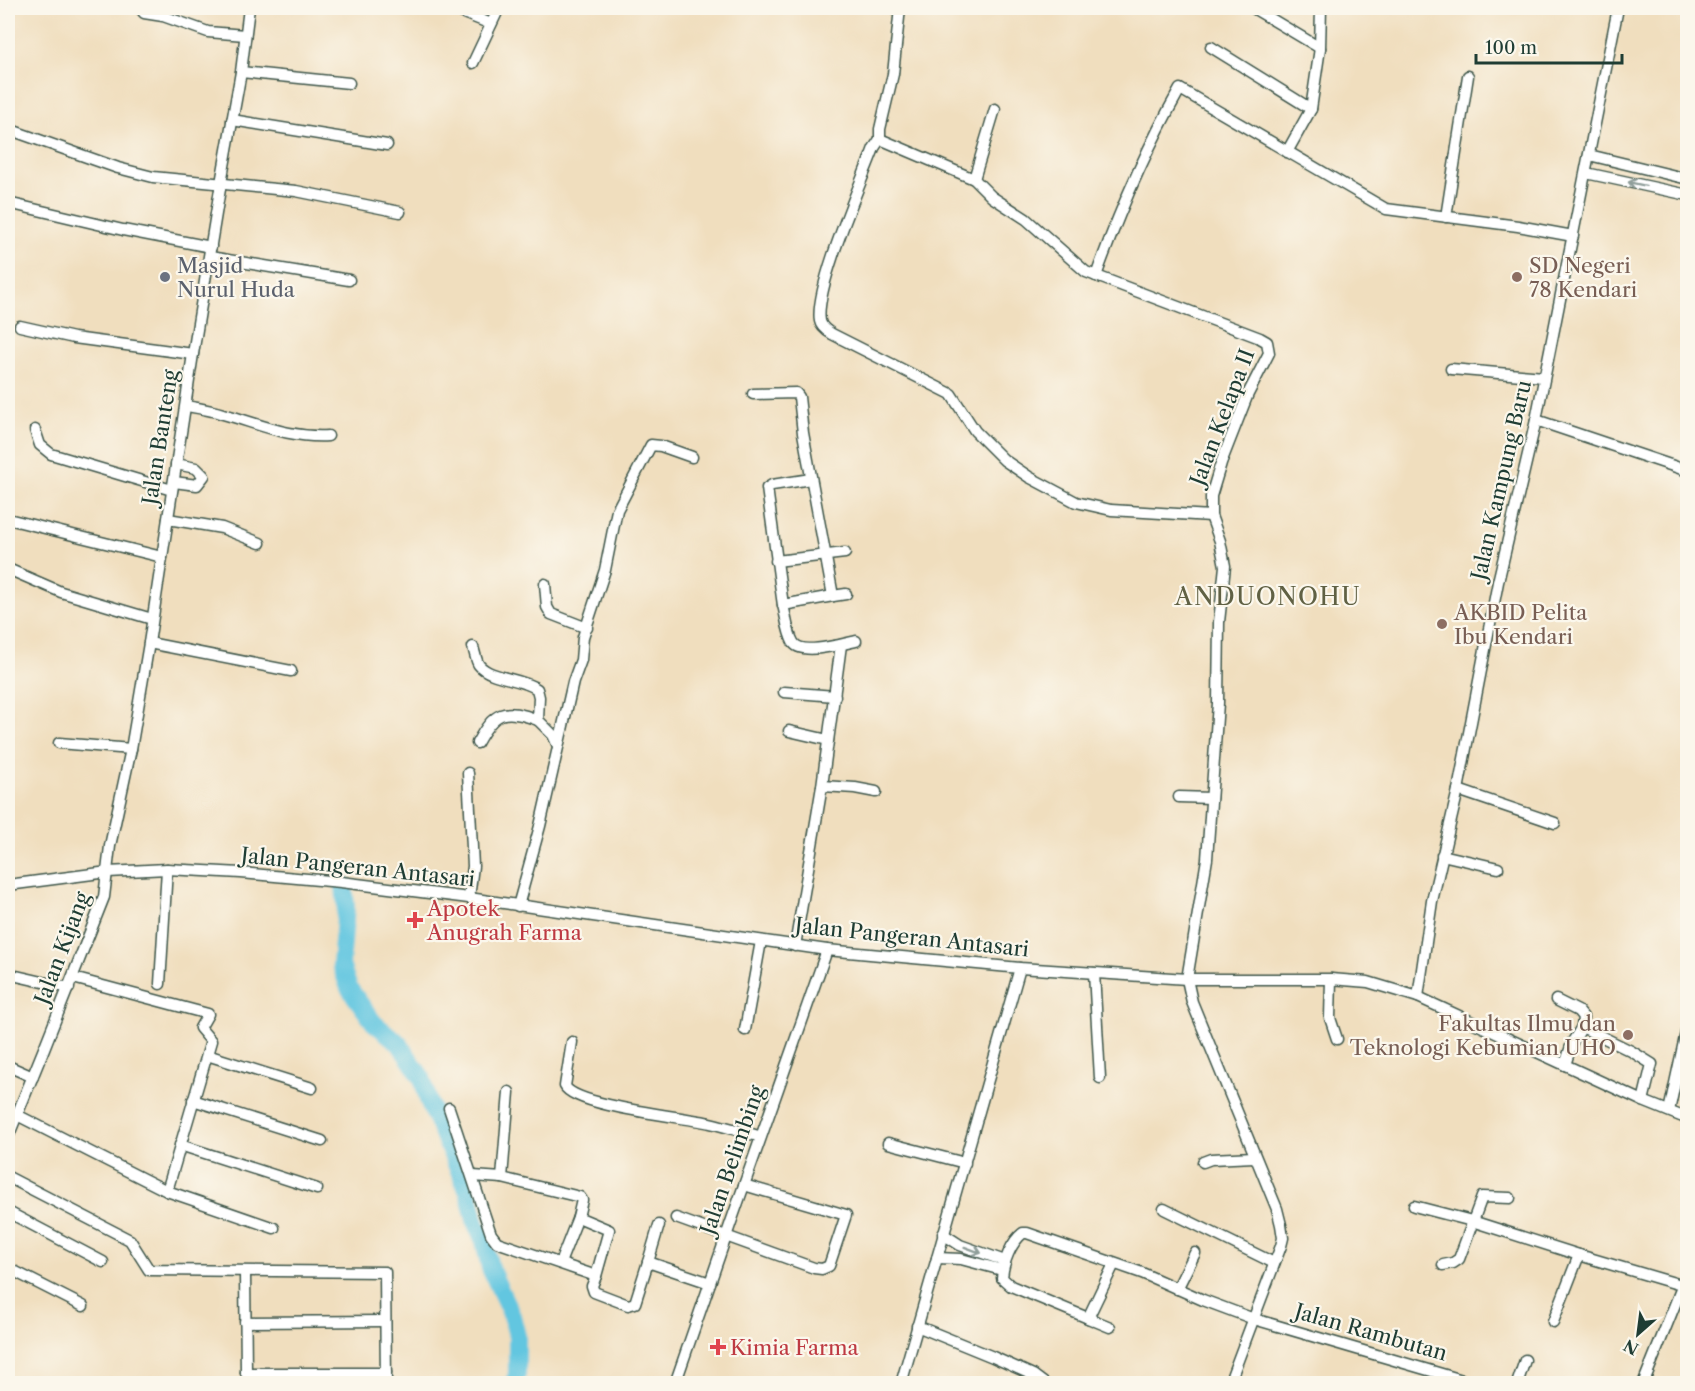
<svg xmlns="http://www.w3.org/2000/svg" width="1695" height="1391" viewBox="0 0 1695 1391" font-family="'Libre Caslon Text',serif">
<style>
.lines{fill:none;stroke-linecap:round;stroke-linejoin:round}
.river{stroke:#62c6e0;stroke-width:18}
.minor-casing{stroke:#3e5549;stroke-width:13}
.minor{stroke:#fff;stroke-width:10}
.oneway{stroke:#8f9e9a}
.worship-dot{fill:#6b7280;stroke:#fbf7ec;stroke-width:2}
.education-dot{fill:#8d6e63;stroke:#fbf7ec;stroke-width:2}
.health-dot{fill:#e0444e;stroke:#fbf7ec;stroke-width:2}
.labels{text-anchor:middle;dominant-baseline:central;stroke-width:4.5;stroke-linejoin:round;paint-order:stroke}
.worship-label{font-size:21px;fill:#5b616d;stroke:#fbf7ec;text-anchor:start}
.education-label{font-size:21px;fill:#785e54;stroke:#fbf7ec;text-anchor:start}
.street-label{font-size:21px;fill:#1f3d34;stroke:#fbf7ec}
.health-label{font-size:21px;fill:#be3a42;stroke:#fbf7ec;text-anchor:start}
.quarter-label{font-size:24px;letter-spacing:1.5px;fill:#606144;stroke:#fbf7ec}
</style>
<rect width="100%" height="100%" fill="#fbf7ec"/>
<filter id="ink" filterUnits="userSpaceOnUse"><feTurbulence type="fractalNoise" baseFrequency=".0167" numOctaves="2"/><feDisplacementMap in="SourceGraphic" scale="12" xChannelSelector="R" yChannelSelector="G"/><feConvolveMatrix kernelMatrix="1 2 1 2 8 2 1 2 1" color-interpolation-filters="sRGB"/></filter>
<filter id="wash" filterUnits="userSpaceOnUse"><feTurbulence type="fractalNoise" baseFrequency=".008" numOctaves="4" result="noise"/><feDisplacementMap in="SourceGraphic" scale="24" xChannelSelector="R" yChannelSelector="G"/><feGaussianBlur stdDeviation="1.35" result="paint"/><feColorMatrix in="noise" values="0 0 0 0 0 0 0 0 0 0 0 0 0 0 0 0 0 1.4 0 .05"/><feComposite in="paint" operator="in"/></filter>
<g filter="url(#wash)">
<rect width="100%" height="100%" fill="#f0debe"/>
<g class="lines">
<!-- river -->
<polyline class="river" points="344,885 346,907 341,965 349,988 374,1023 399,1043 422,1078 429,1103 468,1191 476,1224 484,1241 490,1268 512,1316 517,1336 517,1374 514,1384"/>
</g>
</g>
<g filter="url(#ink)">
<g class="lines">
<defs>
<g id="minor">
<polyline points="140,8 144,13 163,16 208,32 245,35"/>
<polyline points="451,8 491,24"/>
<path d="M900,8L893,74L880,129V139L874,148C861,183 814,289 820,321C821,327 827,331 832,334L951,394L975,431L1004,460L1029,477L1076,502L1111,510L1211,516"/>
<polyline points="1253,8 1320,48"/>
<polyline points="1211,47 1311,109"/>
<polyline points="473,63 499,8"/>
<polyline points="241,72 349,83"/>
<polyline points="232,120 387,145"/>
<polyline points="8,129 118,168 153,177 296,191 400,212"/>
<polyline points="880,139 974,179 992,197 1026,219 1086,272 1260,338 1267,342 1269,353 1248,394 1221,463 1211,496 1211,516 1220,541 1225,566 1219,622 1218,703 1207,859 1187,979 1192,1002 1277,1209 1281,1225 1283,1238 1281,1246 1229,1384"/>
<polyline points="1287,152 1311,109 1320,48 1321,8"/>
<polyline points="1589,155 1688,179"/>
<polyline points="1586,173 1688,195"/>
<polyline points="974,179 995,109"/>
<polyline points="8,203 123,230 211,247"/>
<polyline points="1446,217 1468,76"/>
<polyline points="210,257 349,280"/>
<path d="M1096,276C1120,209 1145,151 1180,89L1386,209L1518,226L1573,236"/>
<polyline points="20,326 74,338 193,354"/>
<polyline points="1451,369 1544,377"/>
<polyline points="753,394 796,393 799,397 803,433 833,596 846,594"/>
<path d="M186,406C198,408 211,410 223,414C260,424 288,438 328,436"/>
<polyline points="1536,420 1688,471"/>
<polyline points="35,430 40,445 51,454 172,490"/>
<polyline points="811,479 772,485 767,488 782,598 783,605 833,596"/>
<polyline points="174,482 197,485 204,476 196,468 176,464"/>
<polyline points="8,519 162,557"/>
<polyline points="168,519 222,528 260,543"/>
<polyline points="776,561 845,553"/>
<polyline points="8,569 61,592 152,619"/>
<polyline points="545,584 547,607 551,614 587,628"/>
<path d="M783,605C786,616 787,631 793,642C800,656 843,644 856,641"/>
<polyline points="149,643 291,671"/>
<path d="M473,647C475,653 476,661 479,665C490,679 522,678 537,689L539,697L538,720L553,735L558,746"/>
<polyline points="784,692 835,696"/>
<polyline points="789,731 828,740"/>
<polyline points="59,743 131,749"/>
<path d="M477,743C494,712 503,707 538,720"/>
<polyline points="468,773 473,866 469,898"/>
<polyline points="822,786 855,788 876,792"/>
<polyline points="1458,790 1555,823"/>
<polyline points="1179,797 1211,798"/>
<polyline points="1442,855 1498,868"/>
<polyline points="8,885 108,872 167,869 241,873 341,882 469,898 827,950 1020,968 1187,979 1331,979 1368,982 1418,997 1643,1101 1688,1119"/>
<polyline points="518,906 540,826 573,682 581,660 583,637 605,570 617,510 651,445 661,446 692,457"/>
<polyline points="795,946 822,786 841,645"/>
<polyline points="1094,973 1100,1078"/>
<polyline points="8,974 69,988"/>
<polyline points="73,978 208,1014 200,1028 211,1041 167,1191"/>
<polyline points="1331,979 1330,1018 1337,1039"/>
<polyline points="160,984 167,869"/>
<polyline points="1418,997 1432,901 1458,790 1498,582 1536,420 1618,8"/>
<polyline points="1556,1000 1578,1011 1583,1017 1582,1027 1631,1051 1652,1064 1643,1101"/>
<polyline points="745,1030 761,941"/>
<path d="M572,1042L565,1086C574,1106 685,1117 710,1123C727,1127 743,1132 759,1136"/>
<polyline points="207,1055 312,1088"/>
<polyline points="1565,1065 1572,1043 1582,1027"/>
<polyline points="8,1066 33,1077"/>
<polyline points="509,1092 502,1178 580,1197 582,1200 578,1217 609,1230 596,1276"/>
<polyline points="193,1100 322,1141"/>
<polyline points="449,1108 491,1234 497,1242 596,1276 592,1286 594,1292 628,1305 635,1303 648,1262 710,1283"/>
<polyline points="1669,1111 1688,1023"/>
<polyline points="17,1115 167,1191 274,1228"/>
<polyline points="8,1137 43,1051 104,897 110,846 131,749 149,643 193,354 221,183 241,72 249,8"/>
<polyline points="888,1143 965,1163"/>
<polyline points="180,1145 317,1189"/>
<polyline points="1203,1162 1211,1159 1254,1157"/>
<polyline points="473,1176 502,1178"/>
<polyline points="8,1177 130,1240 149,1270 385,1272 386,1384"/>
<polyline points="1414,1206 1472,1221 1579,1255 1688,1287"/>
<polyline points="1164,1209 1274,1263"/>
<polyline points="8,1212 103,1262"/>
<polyline points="676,1218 814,1268 822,1269 829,1266 846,1215 744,1185"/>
<polyline points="943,1234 960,1245 1005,1261"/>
<polyline points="937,1258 961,1259 1002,1270"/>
<polyline points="648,1262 659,1225"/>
<polyline points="560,1263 578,1217"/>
<path d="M1114,1264L1088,1318L1011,1286L1002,1278C1003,1263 1011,1242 1023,1233H1027L1142,1273L1203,1300L1254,1319L1476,1384"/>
<polyline points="1443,1265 1453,1263 1459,1259 1482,1197 1510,1198"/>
<polyline points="8,1268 83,1306"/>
<polyline points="245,1272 246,1373"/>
<polyline points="1177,1289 1195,1253"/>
<polyline points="1088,1318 1110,1327"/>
<polyline points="245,1322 385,1321"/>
<polyline points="1553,1322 1579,1255"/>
<polyline points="917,1326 993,1357 1033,1375 1045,1384"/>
<polyline points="246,1373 386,1373"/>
<polyline points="276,1378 309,1384"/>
<polyline points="8,1380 15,1384"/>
<path d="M675,1384C725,1239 775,1095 827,950"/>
<polyline points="901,1384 1020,968"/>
<polyline points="1517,1384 1525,1360"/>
<polyline points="1643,1384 1688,1272"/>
</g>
</defs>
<!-- minor casing -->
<use href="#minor" class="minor-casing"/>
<!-- minor -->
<use href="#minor" class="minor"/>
</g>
<!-- one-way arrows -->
<defs><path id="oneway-shaft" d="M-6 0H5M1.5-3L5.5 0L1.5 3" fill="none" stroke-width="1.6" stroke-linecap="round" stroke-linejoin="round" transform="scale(1.5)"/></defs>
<g class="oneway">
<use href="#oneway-shaft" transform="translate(1637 184) rotate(-168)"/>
<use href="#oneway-shaft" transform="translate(973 1250) rotate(20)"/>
</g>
</g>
<!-- markers -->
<circle class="worship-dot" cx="165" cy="277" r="6"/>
<g class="education-dot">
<circle cx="1517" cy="277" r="6"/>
<circle cx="1442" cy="624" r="6"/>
<circle cx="1628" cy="1035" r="6"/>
</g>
<g class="health-dot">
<path d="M412 911h6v6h6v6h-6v6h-6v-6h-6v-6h6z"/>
<path d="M715 1338h6v6h6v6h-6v6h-6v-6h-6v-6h6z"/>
</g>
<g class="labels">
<!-- worship labels -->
<g class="worship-label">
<text x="177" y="265">Masjid<tspan x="177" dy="24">Nurul Huda</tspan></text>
</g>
<!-- education labels -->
<g class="education-label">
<text x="1529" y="265">SD Negeri<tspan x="1529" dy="24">78 Kendari</tspan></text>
<text x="1454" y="612">AKBID Pelita<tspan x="1454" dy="24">Ibu Kendari</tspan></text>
<text x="1616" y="1023" text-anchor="end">Fakultas Ilmu dan<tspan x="1616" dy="24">Teknologi Kebumian UHO</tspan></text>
</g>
<!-- street labels -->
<g class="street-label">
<text transform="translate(1222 417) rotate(-69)">Jalan Kelapa II</text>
<text transform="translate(160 437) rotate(-81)">Jalan Banteng</text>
<text transform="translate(1501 480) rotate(-77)">Jalan Kampung Baru</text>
<text transform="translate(358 867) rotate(6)">Jalan Pangeran Antasari</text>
<text transform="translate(912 937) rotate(6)">Jalan Pangeran Antasari</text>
<text transform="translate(62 948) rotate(-69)">Jalan Kijang</text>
<text transform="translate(732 1160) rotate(-71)">Jalan Belimbing</text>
<text transform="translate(1371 1332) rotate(16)">Jalan Rambutan</text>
</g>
<!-- health labels -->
<g class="health-label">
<text x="427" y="908">Apotek<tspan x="427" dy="24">Anugrah Farma</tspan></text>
<text x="730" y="1347">Kimia Farma</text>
</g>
<!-- quarter labels -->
<g class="quarter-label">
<text x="1268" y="596">ANDUONOHU</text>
</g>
</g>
<!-- margin -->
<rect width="1695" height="1391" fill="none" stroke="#fbf7ec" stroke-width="30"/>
<!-- north arrow -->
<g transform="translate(1638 1334) rotate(208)" stroke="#fbf7ec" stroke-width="4.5" paint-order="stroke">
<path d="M0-4.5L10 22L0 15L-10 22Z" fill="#1f3d34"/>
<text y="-9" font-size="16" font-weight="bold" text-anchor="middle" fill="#1f3d34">N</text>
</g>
<!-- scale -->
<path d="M1476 54v9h146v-9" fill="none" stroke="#1f3d34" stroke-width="3"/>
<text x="1485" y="54" font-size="18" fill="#1f3d34" stroke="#fbf7ec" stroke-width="4.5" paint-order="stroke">100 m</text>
</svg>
